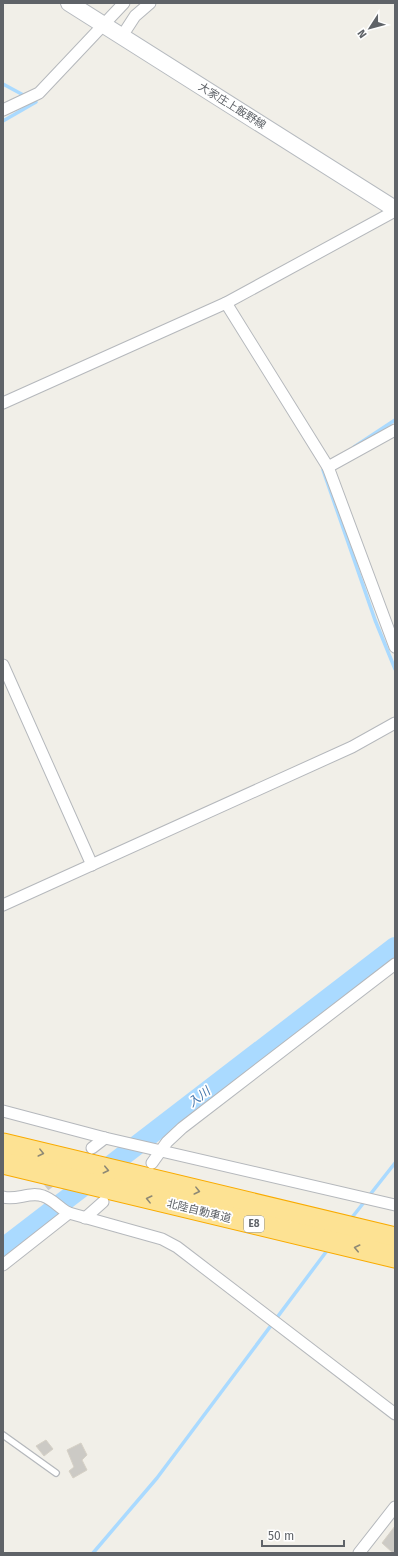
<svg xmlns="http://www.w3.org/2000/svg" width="398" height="1556" viewBox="0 0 398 1556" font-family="'Fira Sans','Noto Sans JP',sans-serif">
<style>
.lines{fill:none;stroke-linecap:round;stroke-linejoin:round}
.stream{stroke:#aadaff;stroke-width:3.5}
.river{stroke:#aadaff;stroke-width:20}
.building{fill:#cccac5;stroke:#d6d1c6}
.street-tunnel{stroke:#ccccc8;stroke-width:11;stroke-dasharray:11 5.5;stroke-linecap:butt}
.lane-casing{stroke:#b5b8bc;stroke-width:8}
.street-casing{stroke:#b5b8bc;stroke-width:13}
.secondary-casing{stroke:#b6babf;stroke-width:18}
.highway-casing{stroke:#f9ab00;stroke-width:23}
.lane{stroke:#fff;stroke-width:5.5}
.street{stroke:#fff;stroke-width:11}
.secondary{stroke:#fff;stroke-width:16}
.highway{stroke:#fde293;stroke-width:21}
.oneway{stroke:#8e8975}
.labels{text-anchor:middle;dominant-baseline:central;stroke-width:3.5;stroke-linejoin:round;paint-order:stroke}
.shield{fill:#fff;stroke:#8f9295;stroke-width:1}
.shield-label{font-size:10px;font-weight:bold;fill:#5f6368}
.street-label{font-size:11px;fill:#5f6368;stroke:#fff}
.water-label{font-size:12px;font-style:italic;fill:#4174aa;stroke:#fff}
</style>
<rect width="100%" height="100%" fill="#f1efe8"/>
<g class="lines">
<!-- stream -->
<g class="stream">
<polyline points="3,84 27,97"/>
<polyline points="3,121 36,102 32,100"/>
<polyline points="354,447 395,420"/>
<polyline points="323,470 375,620 395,669"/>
<polyline points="350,1220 395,1163"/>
<polyline points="93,1553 157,1478 329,1248"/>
</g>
<!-- river -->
<polyline class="river" points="3,1248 395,947"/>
</g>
<!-- building -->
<g class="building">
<polygon points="46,1440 53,1449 44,1456 36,1446"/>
<polygon points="81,1443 87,1455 82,1460 87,1470 73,1478 69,1471 74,1467 67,1450"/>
<polygon points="395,1526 395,1553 393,1553 382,1543"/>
</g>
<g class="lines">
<!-- street-tunnel -->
<polyline class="street-tunnel" points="45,1186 59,1175"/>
<defs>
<polyline id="lane" points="3,1435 56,1473"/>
<g id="street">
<polyline points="122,36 135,16 150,3"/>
<polyline points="3,110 39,93 124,3"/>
<polyline points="3,403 226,303"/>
<polyline points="395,430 328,467 395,647"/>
<polyline points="328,467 226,303 395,211"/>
<polyline points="3,665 92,865"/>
<polyline points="3,905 352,747 395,723"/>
<polyline points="3,1111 105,1138 395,1205"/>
<polyline points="92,1148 105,1138"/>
<polyline points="152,1163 167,1142 182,1128 395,964"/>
<path d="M3,1197C16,1201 30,1191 43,1196C53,1199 60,1209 69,1213"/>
<polyline points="85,1218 103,1202"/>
<polyline points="3,1265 69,1213 162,1239 177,1247 395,1414"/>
<polyline points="359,1553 395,1507"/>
</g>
<polyline id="secondary" points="69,3 395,209"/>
<g id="highway">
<polyline points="3,1144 395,1238"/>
<polyline points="3,1163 395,1257"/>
</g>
</defs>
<!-- lane casing -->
<use href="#lane" class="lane-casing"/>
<!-- street casing -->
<use href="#street" class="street-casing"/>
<!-- secondary casing -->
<use href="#secondary" class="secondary-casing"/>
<!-- highway casing -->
<use href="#highway" class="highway-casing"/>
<!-- lane -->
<use href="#lane" class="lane"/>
<!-- street -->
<use href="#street" class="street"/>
<!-- secondary -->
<use href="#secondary" class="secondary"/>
<!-- highway -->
<use href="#highway" class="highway"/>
</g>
<!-- one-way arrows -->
<defs><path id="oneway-chevron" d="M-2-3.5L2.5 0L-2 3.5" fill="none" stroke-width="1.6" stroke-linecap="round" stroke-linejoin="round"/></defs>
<g class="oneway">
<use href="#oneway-chevron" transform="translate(41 1153) rotate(14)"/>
<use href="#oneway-chevron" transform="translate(106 1170) rotate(13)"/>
<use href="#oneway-chevron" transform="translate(197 1191) rotate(14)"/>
<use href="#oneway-chevron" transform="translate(149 1199) rotate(-166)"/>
<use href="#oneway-chevron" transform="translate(357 1248) rotate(-167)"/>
</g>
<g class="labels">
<!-- shield labels -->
<rect class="shield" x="244" y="1216" width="20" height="16" rx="3"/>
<g class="shield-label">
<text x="254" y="1224">E8</text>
</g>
<!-- street labels -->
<g class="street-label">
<text transform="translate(232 106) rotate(32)">大家庄上飯野線</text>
<text transform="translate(199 1211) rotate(14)">北陸自動車道</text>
</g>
<!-- water labels -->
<g class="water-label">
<text transform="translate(199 1097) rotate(-38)">入川</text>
</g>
</g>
<!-- border -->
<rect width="398" height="1556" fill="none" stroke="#5f6368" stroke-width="8"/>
<!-- north arrow -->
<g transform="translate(370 28) rotate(234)" stroke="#ffffff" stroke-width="3" paint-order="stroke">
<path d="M0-3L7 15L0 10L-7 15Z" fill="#5f6368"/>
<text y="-6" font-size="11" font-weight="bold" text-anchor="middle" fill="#5f6368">N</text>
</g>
<!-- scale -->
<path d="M262 1540v6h82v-6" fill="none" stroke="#5f6368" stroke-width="2"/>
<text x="268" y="1540" font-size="12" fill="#5f6368" stroke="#ffffff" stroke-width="3" paint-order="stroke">50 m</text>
</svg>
